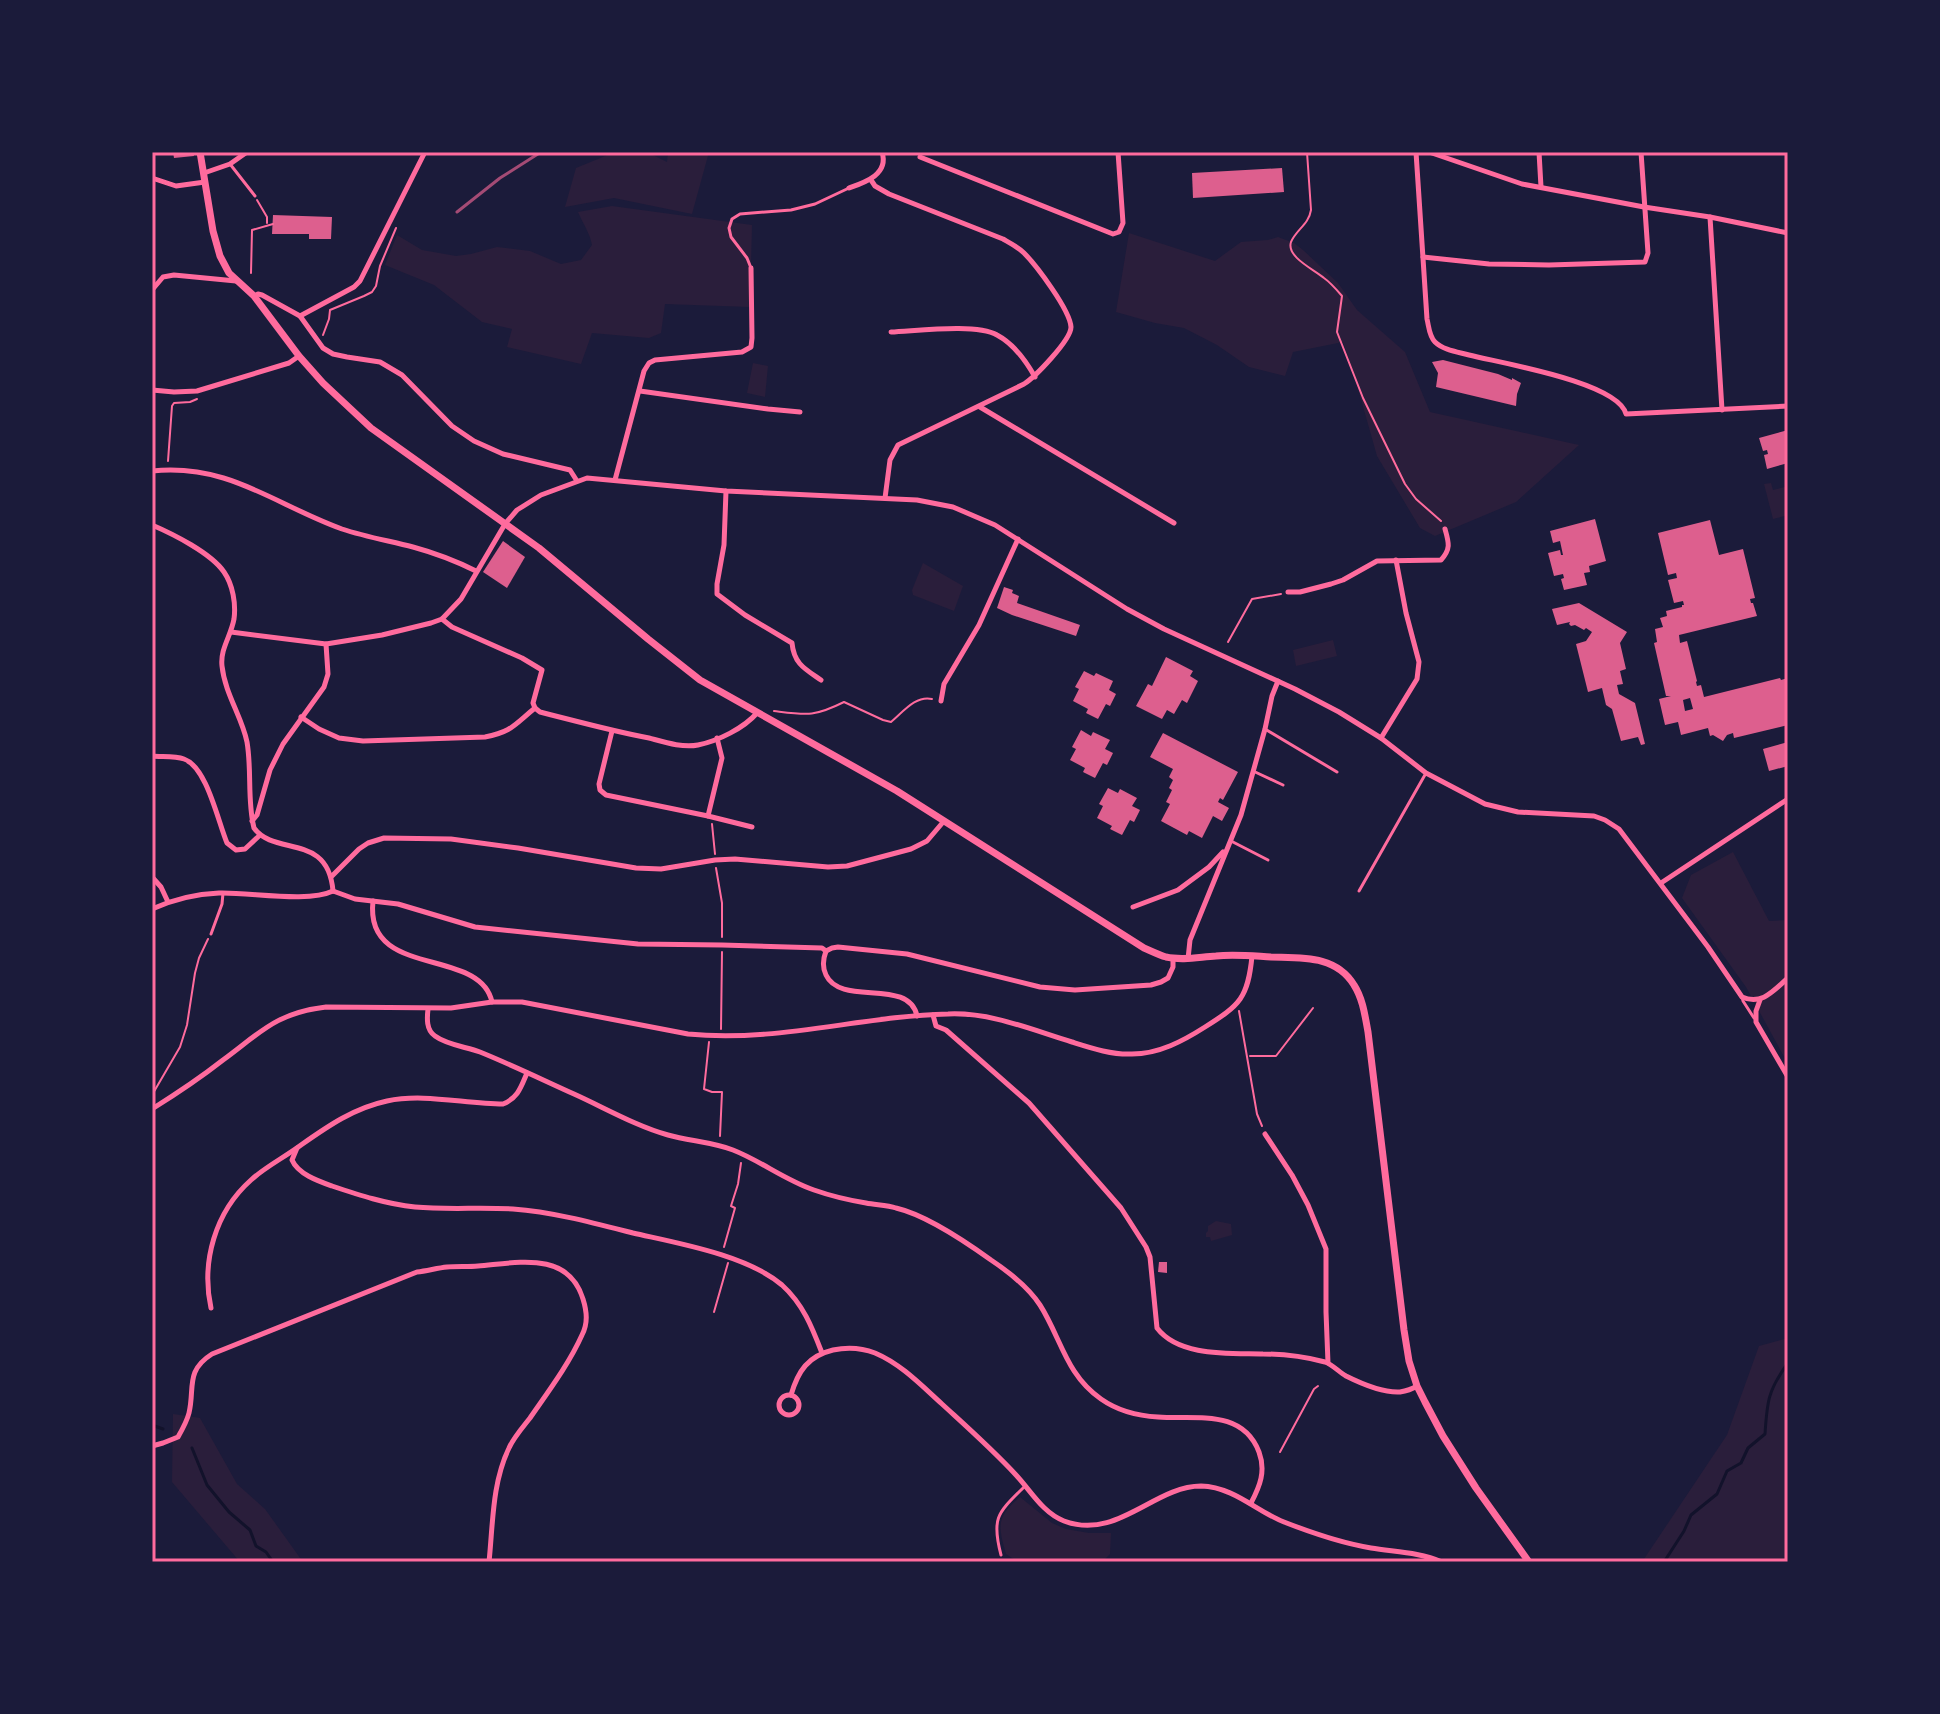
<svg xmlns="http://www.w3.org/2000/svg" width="1940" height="1714" viewBox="0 0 1940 1714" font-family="'Work Sans',sans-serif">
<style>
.green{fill:#2a1e3b}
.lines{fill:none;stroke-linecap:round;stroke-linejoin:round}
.stream{stroke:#12122b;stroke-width:3}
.building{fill:#dd5f8e;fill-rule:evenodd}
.path{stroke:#ff6b9d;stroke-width:2}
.service{stroke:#ff6b9d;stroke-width:3}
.minor{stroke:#ff6b9d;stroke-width:5}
.secondary{stroke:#ff6b9d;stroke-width:7}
.rail{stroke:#a44b75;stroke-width:3}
.neatline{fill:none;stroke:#ff6b9d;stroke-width:3}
</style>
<rect width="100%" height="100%" fill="#1b1b3a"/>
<!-- green -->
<g class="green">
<polygon points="615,152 647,152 667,162 668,152 709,152 692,214 614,198 565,207 576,168"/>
<path d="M612,206L752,225L750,307L665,304L661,333L649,338L592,333L581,364L507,347L512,329L482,322L434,285L385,265L397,235L422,250L456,256L471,254L497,247L530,251L561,264L581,260L592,245C590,233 583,224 578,212Z"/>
<polygon points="1129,233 1215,261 1241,242 1268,240 1278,237 1294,243 1303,250 1338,283 1357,310 1405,352 1430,412 1579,445 1516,502 1435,536 1420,528 1377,456 1355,378 1343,342 1293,352 1285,376 1249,367 1217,345 1184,328 1155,323 1116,312"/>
<polygon points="753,363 768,366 765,397 747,393"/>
<polygon points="1771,483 1773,490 1788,486 1788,515 1773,519 1764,484"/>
<polygon points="923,563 963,586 954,611 913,595 912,590"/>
<polygon points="1333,640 1337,656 1296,666 1293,650"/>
<polygon points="1733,852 1769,921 1788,920 1788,1064 1746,987 1682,898 1691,875"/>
<polygon points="1216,1221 1231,1224 1232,1235 1211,1241 1210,1237 1206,1237 1206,1233 1208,1231 1208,1226"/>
<polygon points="1788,1338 1788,1562 1642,1562 1727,1435 1759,1346"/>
<polygon points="173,1414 200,1418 237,1484 265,1509 303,1562 240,1562 172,1482"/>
<path d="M1020,1497L1052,1523L1066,1529L1089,1533H1111L1110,1554L1105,1559L1084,1560L1079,1562H1018L1006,1554C998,1526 996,1517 1020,1497Z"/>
</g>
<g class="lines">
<!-- stream -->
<g class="stream">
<polyline points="152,1425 163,1429"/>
<polyline points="192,1448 207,1485 229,1512 250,1530 256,1546 266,1552 273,1562"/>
<path d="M1664,1562L1684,1531L1691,1515L1717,1494L1727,1471L1741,1463L1748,1448L1765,1434C1767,1402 1768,1390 1788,1363"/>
</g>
</g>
<!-- building -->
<g class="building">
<polygon points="173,152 193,152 194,156 174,158"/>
<polygon points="1282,168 1284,192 1193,198 1192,173"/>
<polygon points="273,215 332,217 331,239 309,239 309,234 272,234"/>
<polygon points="1443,360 1498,374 1512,380 1512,378 1521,383 1517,394 1516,406 1436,387 1438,373 1432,362"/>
<polygon points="1788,430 1788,463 1767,469 1764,455 1768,454 1767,450 1763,451 1759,438"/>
<polygon points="1595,519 1606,561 1589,566 1590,572 1584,573 1587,585 1564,590 1561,579 1564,578 1563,574 1554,576 1548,553 1560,550 1561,555 1563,555 1560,541 1553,543 1550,531"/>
<path d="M1710,520L1719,555L1743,549L1755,598L1750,599L1751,603H1753L1757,616L1679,635L1680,643L1687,641L1697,681L1696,682L1697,686L1701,685L1704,697L1780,678L1781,680L1788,678V725L1734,738L1733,733L1727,735L1723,741L1713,735L1710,736L1708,728L1681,735L1678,722L1665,725L1659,699L1671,696H1666L1654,643L1657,642L1655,629L1663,627L1660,618L1667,616L1666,611L1682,607V605H1684L1683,601L1674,603L1668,580L1677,578L1676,573L1668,575L1658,533ZM1690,698L1693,709L1685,711L1683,700Z"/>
<polygon points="503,541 525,557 507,588 483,572"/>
<polygon points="1004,587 1013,590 1012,593 1019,596 1017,603 1080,625 1076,636 1012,615 997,608"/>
<polygon points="1579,603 1627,632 1620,643 1626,669 1620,671 1623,684 1617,685 1619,694 1635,703 1645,744 1641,745 1638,737 1621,741 1612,709 1606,705 1602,688 1588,692 1576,644 1586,641 1592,632 1586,628 1584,630 1575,625 1571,626 1569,624 1570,622 1557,625 1552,609"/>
<polygon points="1166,657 1193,671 1190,676 1198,681 1187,703 1182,700 1174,714 1167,710 1162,719 1136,706 1148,684 1152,686"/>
<polygon points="1084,671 1094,676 1096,673 1113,681 1109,690 1116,694 1110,706 1106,704 1098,719 1086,713 1088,709 1073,701 1079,689 1075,687"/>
<polygon points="1081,730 1091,736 1093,732 1110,740 1105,749 1113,753 1107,765 1103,763 1095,778 1083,772 1085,768 1070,760 1076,749 1072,747"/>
<polygon points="1163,733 1238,772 1223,800 1220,798 1218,802 1229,808 1222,821 1213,816 1202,838 1189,831 1187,835 1161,821 1170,804 1166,802 1172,790 1169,788 1173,780 1169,777 1173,769 1150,757"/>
<polygon points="1788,742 1788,766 1769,771 1763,749"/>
<polygon points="1108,788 1118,793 1120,789 1137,798 1132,806 1140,810 1134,822 1130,820 1122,835 1110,829 1112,826 1097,818 1103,806 1099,804"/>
<polygon points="1159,1262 1167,1262 1167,1273 1158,1272"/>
</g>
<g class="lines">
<!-- path -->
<g class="path">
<path d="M1307,152L1311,210C1309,224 1296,230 1291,242C1286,257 1315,270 1324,278C1331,283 1336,289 1342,296L1337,332L1363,398L1405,484L1416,499L1441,521"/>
<polyline points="257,200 267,217 267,223"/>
<polyline points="251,273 252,230 273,224"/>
<polyline points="323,335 329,319 330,310 364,296 372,292 376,286 380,266 396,228"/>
<polyline points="168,461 172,406 174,403 190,402 197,399"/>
<polyline points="1228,642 1252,599 1281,594"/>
<path d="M774,711C807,715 814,717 844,702L883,720L891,722C903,712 916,695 932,699"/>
<polyline points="712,824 715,854"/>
<polyline points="716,868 722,903 722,937"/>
<polyline points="1239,1011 1257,1114 1262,1126"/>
<polyline points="721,1029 722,952"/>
<polyline points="709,1042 704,1089 712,1092 722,1092 720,1136"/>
<polyline points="1250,1056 1276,1056 1313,1008"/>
<polyline points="152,1095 180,1047 187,1025 195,973 199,958 208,939"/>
<polyline points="724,1247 735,1208 731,1206 738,1184 741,1163"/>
<polyline points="714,1312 728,1263"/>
<polyline points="1280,1452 1314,1389 1318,1386"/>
</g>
<!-- service -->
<g class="service">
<polyline points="230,164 255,196"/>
<polyline points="751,268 747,258 731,237 729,228 732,219 740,214 791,210 815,204 849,188"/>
<polyline points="1265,729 1337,772"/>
<polyline points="1253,771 1283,785"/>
<polyline points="1231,841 1268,860"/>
<polyline points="1359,891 1426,773"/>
<polyline points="211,934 222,904 223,893"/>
<polyline points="1742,997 1743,1001 1754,1018"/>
<path d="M1001,1555C991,1517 998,1513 1025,1486"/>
</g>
<!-- minor -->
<g class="minor">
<path d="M1416,152L1427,319C1429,327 1429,336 1435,342C1443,350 1458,352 1469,355C1500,363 1618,382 1626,414L1788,406"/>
<polyline points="1429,152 1522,184 1644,207 1710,217 1788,233"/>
<polyline points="1539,152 1541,187"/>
<polyline points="920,157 1113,234 1119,232 1123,223 1118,152"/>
<polyline points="204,173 230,164 247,152"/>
<polyline points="152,178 176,186 205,182"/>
<path d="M871,180L875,186L889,194L1003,239C1010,243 1018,247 1024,253C1036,265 1070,310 1071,327C1071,340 1035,377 1024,384L898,445L890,460L885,498"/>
<path d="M849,188C866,182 889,174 882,152"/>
<polyline points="1710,217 1722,410"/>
<polyline points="1423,257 1489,264 1549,265 1645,262 1648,253 1641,152"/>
<polyline points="152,290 163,277 174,275 236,281"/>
<polyline points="254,296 258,294 262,295 300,316 323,348 333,354 347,357 380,362 402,375 452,426 474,441 503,454 570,470 577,481"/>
<polyline points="300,316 354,287 360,281 425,152"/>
<path d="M891,332C917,331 976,323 997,335C1014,344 1026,361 1035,377"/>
<polyline points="152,390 174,392 197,391 289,363 299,356"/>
<polyline points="640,391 768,409 800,412"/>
<polyline points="980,407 1174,523"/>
<path d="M152,471C229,463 275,505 342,529C366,537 390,541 413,547C435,553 456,561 476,571"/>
<polyline points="615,480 644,371 649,363 655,360 742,352 751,347 752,338 751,268"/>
<path d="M726,491L724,545L717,584V594L745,615L792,643C794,664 805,669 821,680"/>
<path d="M152,525C173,534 211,553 224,572C233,585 236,604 234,619C231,636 220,649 222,666C225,694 242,717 247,742C252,771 247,801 254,828C275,857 328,832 333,891"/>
<path d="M1288,592H1300L1331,584L1343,580L1377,561L1441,560C1451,549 1449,543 1445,529"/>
<path d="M231,632L326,644L382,635L431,623L442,619L461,599L505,524L517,510L541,495L587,478L726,491L917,500L953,507L995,525L1127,609L1164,629L1295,689L1339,712L1381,738L1426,773L1485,804L1518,812L1594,816L1605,820L1619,829L1708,947L1742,997C1762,1006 1774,990 1788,978"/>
<polyline points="941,701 944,684 979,625 1018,539"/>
<path d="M535,708L540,712C576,721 612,731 649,738C664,742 682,748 698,745C718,741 744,728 757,713"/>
<path d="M301,717L319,729L339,738L363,741L485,737C512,732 515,724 535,708L533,703L542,670L522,658L452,627L442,619"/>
<polyline points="612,731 599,784 600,790 606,795 708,816"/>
<polyline points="717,738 722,758 708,816 752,827"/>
<polyline points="1381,738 1417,679 1419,662 1406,613 1396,560"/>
<path d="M152,756C162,757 175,756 184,759C207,767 218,822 227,843L236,850L245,849L259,836"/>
<polyline points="252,821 257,815 270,770 283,744 324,687 328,674 326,644"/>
<polyline points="332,876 359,849 368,843 384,838 451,839 518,848 636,868 661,869 715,860 735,859 828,867 847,866 911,849 927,841 944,821"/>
<polyline points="152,877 161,887 168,902"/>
<polyline points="1661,883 1788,799"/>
<polyline points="333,891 355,899 398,904 475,927 638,944 722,945 822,948 826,951 832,948 838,947 907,954 1040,987 1075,990 1151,985 1161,982 1168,978 1173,967 1173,958"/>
<path d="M373,901C364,980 480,946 492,1002"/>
<polyline points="1133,907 1178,890 1209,867 1223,852"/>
<path d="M152,909C174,899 195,894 219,893C250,892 308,903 333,891"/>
<path d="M826,951C823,959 822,967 826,975C841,1007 909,977 917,1016"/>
<polyline points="1188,959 1190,940 1241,815 1265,729 1272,696 1278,681"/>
<polyline points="1760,1000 1756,1011 1756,1022 1788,1077"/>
<path d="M428,1009C427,1018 426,1030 435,1036C447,1045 467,1047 480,1052C512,1065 543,1080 574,1094C605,1108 636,1126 668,1135C689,1141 712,1142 733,1150C761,1161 785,1180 814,1190C831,1196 848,1200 866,1203C876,1205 887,1205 896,1208C926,1215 966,1242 991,1260C1009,1272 1028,1287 1040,1305C1061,1338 1066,1375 1101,1399C1118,1411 1139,1416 1158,1417C1195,1420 1242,1408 1259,1452C1266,1471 1260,1486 1251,1503"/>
<path d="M933,1015L936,1026L946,1030L1029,1103L1121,1208L1146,1247L1150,1257L1157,1328C1179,1357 1230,1353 1263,1354C1283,1354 1306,1357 1325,1362C1333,1365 1339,1372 1346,1376C1360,1383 1383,1393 1400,1392C1406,1391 1412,1389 1417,1386"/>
<path d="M152,1109C176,1094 200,1078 223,1060C261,1032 276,1013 326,1007L451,1008L492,1002H522L688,1034C776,1043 861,1016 948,1014C991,1012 1032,1030 1072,1042C1091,1048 1112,1055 1132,1054C1159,1054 1183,1041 1205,1027C1240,1005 1248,998 1252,956"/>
<polyline points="1265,1134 1292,1175 1308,1205 1326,1249 1326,1312 1328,1363"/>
<path d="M297,1148L292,1160C298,1174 318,1181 332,1186C359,1195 386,1204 415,1207C447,1210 480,1207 513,1209C553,1212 594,1223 633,1233C677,1243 747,1255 782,1285C803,1304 812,1327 822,1353"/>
<path d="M211,1308C201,1262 215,1212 251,1180C265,1167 285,1157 301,1145C328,1126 354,1108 387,1101C424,1093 465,1104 503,1104C518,1098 521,1087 527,1073"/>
<circle cx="789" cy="1405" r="10"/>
<path d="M791,1395C798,1371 808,1356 833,1350C847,1347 862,1348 875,1353C901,1364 921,1385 942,1404C967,1427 993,1450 1016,1475C1031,1491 1043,1513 1064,1521C1117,1541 1154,1486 1201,1486C1234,1487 1256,1511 1284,1522C1312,1533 1341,1543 1371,1548C1395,1552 1419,1552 1442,1562"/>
<path d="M152,1446L163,1443L178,1437C182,1430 187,1421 189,1413C195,1388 185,1371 212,1354L417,1272C427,1271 437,1268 447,1267C457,1266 468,1267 478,1266C516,1263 568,1250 583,1299C587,1312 588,1323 582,1335C569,1364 548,1392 530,1418C523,1427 514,1437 509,1448C492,1483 493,1524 489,1562"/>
</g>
<!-- secondary -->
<path class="secondary" d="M200,152L213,231L220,256L229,273L254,296L299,356L323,383L371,428L539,548L648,639L700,680L897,791L1144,948C1151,951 1159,955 1166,957C1183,961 1199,957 1216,956C1234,954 1253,956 1271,957C1302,958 1336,955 1354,985C1363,999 1365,1016 1368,1032L1404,1330L1409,1361L1417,1386L1425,1402L1443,1436L1476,1488L1529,1562"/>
<!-- rail -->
<polyline class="rail" points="457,212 500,178 541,152"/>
</g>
<!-- border -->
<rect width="1940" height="1714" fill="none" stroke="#1b1b3a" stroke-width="308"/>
<rect x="154" y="154" width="1632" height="1406" class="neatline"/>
</svg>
